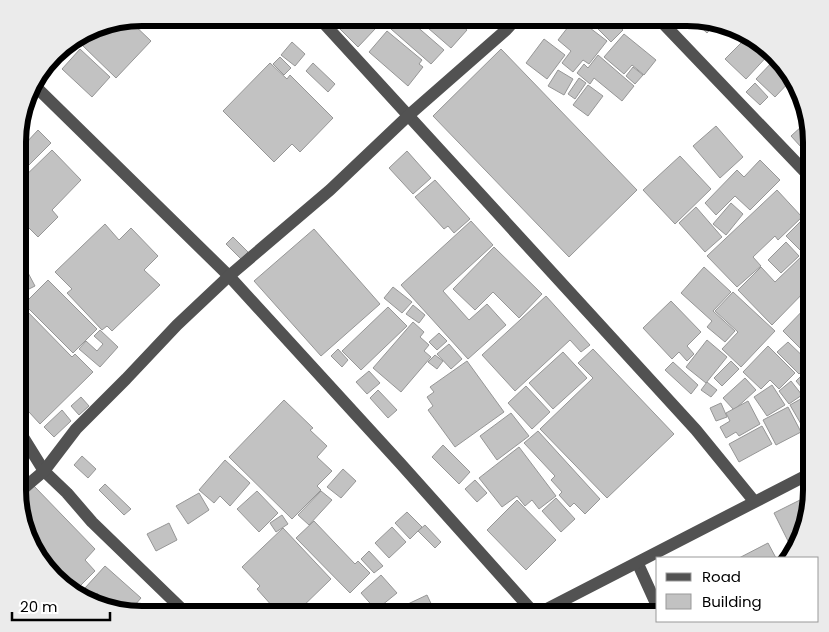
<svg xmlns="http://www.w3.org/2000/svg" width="829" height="632" viewBox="0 0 829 632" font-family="Poppins,sans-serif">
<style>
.building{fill:#c2c2c2;stroke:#969696}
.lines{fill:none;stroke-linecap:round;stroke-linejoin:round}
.minor{stroke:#525252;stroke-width:12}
.rim{fill:none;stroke:#000;stroke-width:6}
</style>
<rect width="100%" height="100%" fill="#fff"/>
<!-- building -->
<g class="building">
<polygon points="343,18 363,18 375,29 358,47 336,25"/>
<polygon points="401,18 407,18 444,50 431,64 391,29"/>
<polygon points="437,18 453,18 467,30 451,48 428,28"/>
<polygon points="461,18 473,18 475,20 467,27 459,20"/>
<polygon points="480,18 496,18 489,26"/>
<polygon points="575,18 577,18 607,41 589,64 583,60 573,72 562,63 571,51 558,40"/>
<polygon points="587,18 610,18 623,30 611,42"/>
<polygon points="691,18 695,18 726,25 722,28 716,23 707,33"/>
<polygon points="129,20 151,41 116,78 81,44 102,24"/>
<polygon points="387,31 422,60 419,64 423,67 408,86 369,52"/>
<polygon points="741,31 769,48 771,52 746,79 725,59 743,41 737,35"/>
<polygon points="624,34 656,60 644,75 632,65 624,74 604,57"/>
<polygon points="544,39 565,55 547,79 526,63"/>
<polygon points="292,42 305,54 295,66 281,55"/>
<polygon points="80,49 110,77 92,97 62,69"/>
<polygon points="501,49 637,190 569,257 433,116"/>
<polygon points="598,55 634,86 622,101 594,78 590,84 577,73 584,64 588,68"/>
<polygon points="280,57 291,68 284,75 273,64"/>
<polygon points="776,58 792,79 775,97 756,79"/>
<polygon points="270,63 287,79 290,75 333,118 300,152 292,144 274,162 223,111"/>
<polygon points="313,63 335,84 328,92 306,71"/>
<polygon points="633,67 643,75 635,84 626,76"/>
<polygon points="558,70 573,79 564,95 548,86"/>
<polygon points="579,78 586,83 575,99 568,94"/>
<polygon points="755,83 768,97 760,105 746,92"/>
<polygon points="588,85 603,96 588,116 573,105"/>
<polygon points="716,126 743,157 720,178 693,146"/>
<polygon points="802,126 810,134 811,142 811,158 791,136"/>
<polygon points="38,130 51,143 19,175 19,137 25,144"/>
<polygon points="52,150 81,180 52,210 58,217 38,237 18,217 18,183"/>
<polygon points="407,151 431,178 413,194 389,168"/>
<polygon points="680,156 711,189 675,224 643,190"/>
<polygon points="760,160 780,180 750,210 735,196 716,215 705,203 737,170 744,177"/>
<polygon points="435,180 470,219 454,233 448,226 444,229 415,197"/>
<polygon points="777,190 802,217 778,240 775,236 753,257 761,266 737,287 707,256"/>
<polygon points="731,203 743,214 726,235 713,224"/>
<polygon points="696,207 722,237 705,252 679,223"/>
<polygon points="807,215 811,220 811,285 772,325 738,290 761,267 775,282 804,254 786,236"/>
<polygon points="471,221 493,245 443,291 469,320 487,304 506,325 468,359 401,285"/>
<polygon points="105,224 119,240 131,228 158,256 144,270 160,285 112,331 107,326 102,330 67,293 72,289 55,272"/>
<polygon points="314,229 380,304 321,356 254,281"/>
<polygon points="233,237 248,252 241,259 226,244"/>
<polygon points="786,242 799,256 781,273 768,260"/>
<polygon points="494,247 542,294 519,318 493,292 475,310 453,289"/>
<polygon points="18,254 35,286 23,292 26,298 18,302"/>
<polygon points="704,267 731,292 713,311 735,331 725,342 707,327 712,321 681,293"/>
<polygon points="48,280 97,329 73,353 24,304"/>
<polygon points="393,287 412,302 402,313 384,298"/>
<polygon points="733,292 775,331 741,367 722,349 738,332 715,311"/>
<polygon points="546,296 590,345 581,352 570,340 515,391 482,355"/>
<polygon points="671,301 701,332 687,346 694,354 687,361 679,352 672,359 643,328"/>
<polygon points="810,303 811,305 811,333 810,335 811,337 811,352 808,356 783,331"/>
<polygon points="21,305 72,357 75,354 93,372 40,424 18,400 18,307"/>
<polygon points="413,305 425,315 419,323 406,314"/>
<polygon points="388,307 407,326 361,370 342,351"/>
<polygon points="413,322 424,332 420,337 429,345 424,351 431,357 401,392 373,368"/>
<polygon points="100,330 118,347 100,367 79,349 86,341 97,351 103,344 94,336"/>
<polygon points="439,333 447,341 437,350 429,342"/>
<polygon points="707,340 727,357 706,383 686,367"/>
<polygon points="788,342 810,363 799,374 777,352"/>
<polygon points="449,344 462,359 451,369 437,354"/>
<polygon points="768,346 795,373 779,389 770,380 761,389 743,372"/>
<polygon points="338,349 348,360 342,367 331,356"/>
<polygon points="593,349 674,434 607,498 540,429 593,378 578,363"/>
<polygon points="563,352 587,378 553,409 529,383"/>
<polygon points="435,355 443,361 437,369 428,362"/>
<polygon points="467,361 504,412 455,447 428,410 433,406 427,397 434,392 430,387"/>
<polygon points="731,361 739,369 722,386 714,378"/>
<polygon points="673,362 698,385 691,394 665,370"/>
<polygon points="811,366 811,392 808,395 796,381"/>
<polygon points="369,371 380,383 367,394 356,382"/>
<polygon points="745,378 756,390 734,410 723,398"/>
<polygon points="791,381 802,395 789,404 779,391"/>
<polygon points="707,382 717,390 711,397 701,390"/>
<polygon points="772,385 785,405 767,416 754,397"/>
<polygon points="526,386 550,412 532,429 508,403"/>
<polygon points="378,390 397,410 388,418 370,398"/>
<polygon points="806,396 811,405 811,427 805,431 790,405"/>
<polygon points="81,397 89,406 79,415 71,406"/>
<polygon points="284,400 313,428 310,430 327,446 317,457 332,471 317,486 321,490 292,519 229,457"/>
<polygon points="748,401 760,424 739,436 736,432 726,438 720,427 730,421 726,413"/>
<polygon points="721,403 727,417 716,421 710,408"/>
<polygon points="788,407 801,432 776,445 763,420"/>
<polygon points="62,410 71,421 54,437 44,427"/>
<polygon points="511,413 529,436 497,460 480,436"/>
<polygon points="762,426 772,444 739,462 729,444"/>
<polygon points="538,431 600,499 585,514 574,503 570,507 559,495 562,492 551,480 555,476 524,443"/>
<polygon points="443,445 470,472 459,484 432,457"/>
<polygon points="519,447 556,496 539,509 532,500 525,506 517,496 502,507 479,478"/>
<polygon points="82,456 96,469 88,478 74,465"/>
<polygon points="225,460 250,483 230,506 220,496 214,503 199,490"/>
<polygon points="343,469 356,481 341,498 327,487"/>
<polygon points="475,480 487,493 477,502 465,489"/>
<polygon points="105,484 131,509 124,515 99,490"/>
<polygon points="34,486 95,549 85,560 95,571 74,592 60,584 30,545 19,502"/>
<polygon points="257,491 278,513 259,532 237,509"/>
<polygon points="321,491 332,500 309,525 298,515"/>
<polygon points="199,493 209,510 188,524 176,506"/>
<polygon points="811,493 802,538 790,545 774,513 804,498 803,497"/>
<polygon points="556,498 575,519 561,532 542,511"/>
<polygon points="517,500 556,540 526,570 487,530"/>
<polygon points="407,512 422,527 410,539 395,523"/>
<polygon points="282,515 288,524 276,532 270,523"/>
<polygon points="314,521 355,564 358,561 370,573 350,593 296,538"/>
<polygon points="169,523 177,540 156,551 147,534"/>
<polygon points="425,525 441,542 435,548 418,531"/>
<polygon points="392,527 406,542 389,558 375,543"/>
<polygon points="283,528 331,579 295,614 286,614 277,604 273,607 257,589 260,586 242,567"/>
<polygon points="768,543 776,558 739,558"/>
<polygon points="797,545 789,558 787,558 784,551"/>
<polygon points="369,551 383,566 374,573 361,559"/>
<polygon points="105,566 141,598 128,613 115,610 97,593 94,597 85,588"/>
<polygon points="381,575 397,593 376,610 361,593"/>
<polygon points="84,591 91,601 98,596 106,608 95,605 78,595"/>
<polygon points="427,595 436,614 394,614 393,611"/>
</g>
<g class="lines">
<!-- minor -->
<g class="minor">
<polyline points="319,18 696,430 754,501"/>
<polyline points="658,18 811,178"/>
<polyline points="33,84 229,276 400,463 535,614"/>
<polyline points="18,429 44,471 67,493 92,522 187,614"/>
<polyline points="18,493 44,471 76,429 126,379 177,325 229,276 330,190 409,115 506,30 517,18"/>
<polyline points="638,564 658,608"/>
<polyline points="537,614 811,473"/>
</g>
</g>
<!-- crop -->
<path d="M0 0H829V632H0ZM142 26H687A116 116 0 0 1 803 142V490A116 116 0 0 1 687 606H142A116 116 0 0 1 26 490V142A116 116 0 0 1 142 26Z" fill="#ebebeb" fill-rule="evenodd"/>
<path class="rim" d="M142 26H687A116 116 0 0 1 803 142V490A116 116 0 0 1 687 606H142A116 116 0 0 1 26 490V142A116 116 0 0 1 142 26Z"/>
<!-- legend -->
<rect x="656" y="557" width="162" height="65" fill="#ffffff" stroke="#999999"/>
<rect x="666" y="573" width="25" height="8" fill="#525252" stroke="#999999"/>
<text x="702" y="582" font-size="15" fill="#000000">Road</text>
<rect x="666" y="594" width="25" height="15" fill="#c2c2c2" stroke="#999999"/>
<text x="702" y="607" font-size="15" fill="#000000">Building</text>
<!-- scale -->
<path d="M12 612v8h98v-8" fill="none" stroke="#000000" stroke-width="2.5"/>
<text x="20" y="612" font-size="15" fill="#000000" stroke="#ffffff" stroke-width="4" paint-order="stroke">20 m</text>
</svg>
